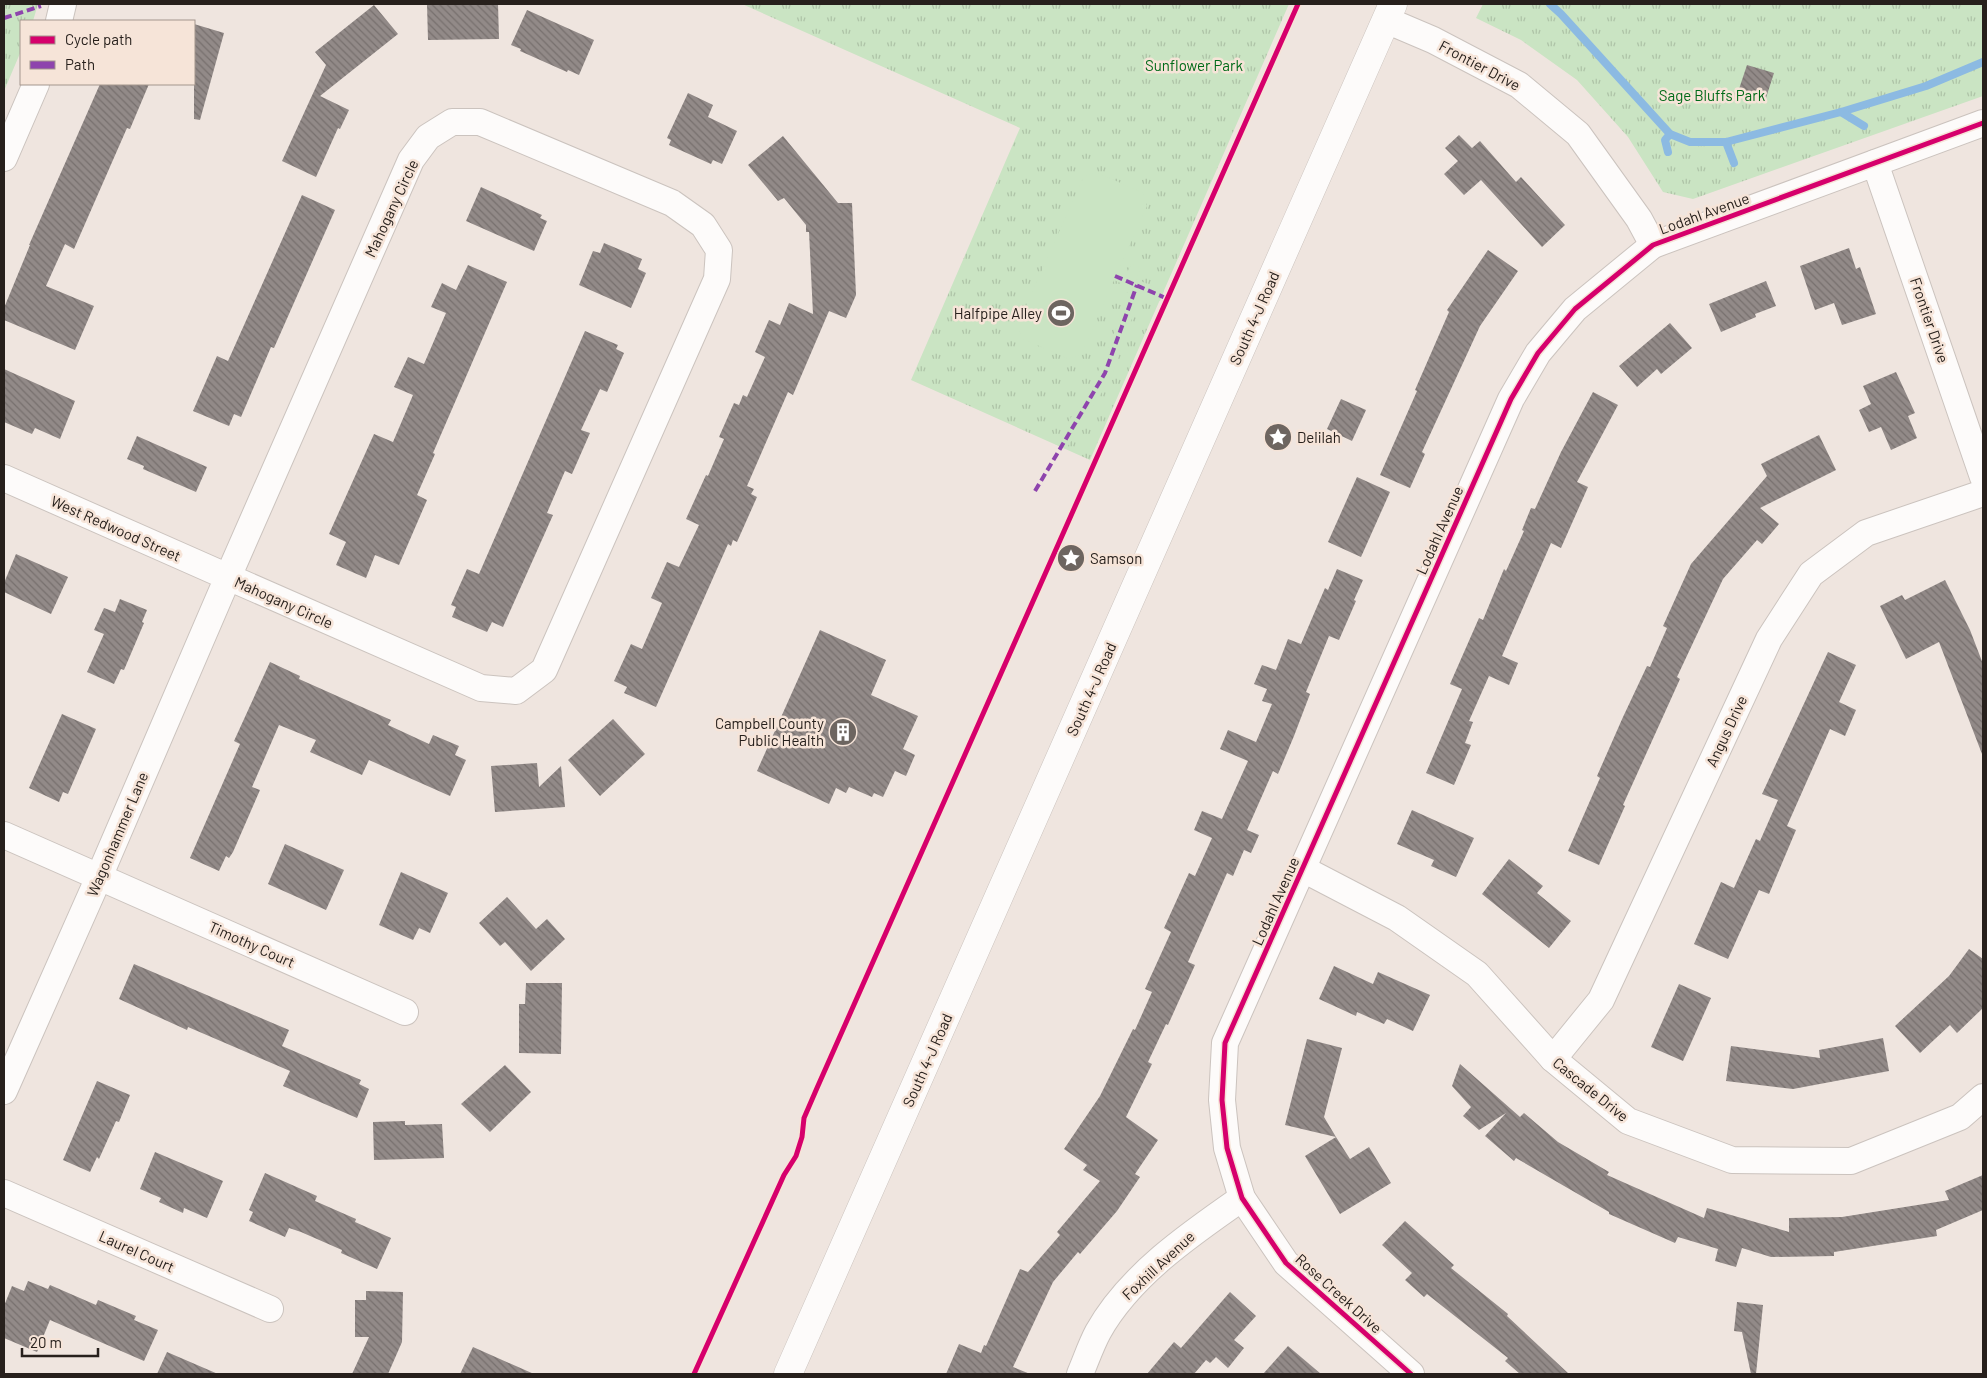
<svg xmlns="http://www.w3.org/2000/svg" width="1987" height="1378" viewBox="0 0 1987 1378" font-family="Barlow,sans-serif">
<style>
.grass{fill:url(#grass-tufts)}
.pitch{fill:#cae4c3}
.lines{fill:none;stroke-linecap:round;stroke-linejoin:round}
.stream{stroke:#8cbae2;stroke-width:8}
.building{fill:url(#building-back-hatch)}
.minor-casing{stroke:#cbc3be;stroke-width:28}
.secondary-casing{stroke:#cbc3be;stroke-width:29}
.minor{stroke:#fdfbfa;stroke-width:26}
.secondary{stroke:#fdfbfa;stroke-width:28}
.quiet{stroke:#8e44ad;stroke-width:4;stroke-dasharray:8 4;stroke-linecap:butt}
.cycleway-casing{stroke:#f6e4d8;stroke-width:8}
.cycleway{stroke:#d6006c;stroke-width:5}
.labels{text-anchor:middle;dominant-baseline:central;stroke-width:5;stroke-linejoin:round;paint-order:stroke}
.park-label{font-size:15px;fill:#006a18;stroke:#f6e4d8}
.street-label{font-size:15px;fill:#27201c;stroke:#f6e4d8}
.poi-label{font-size:15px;fill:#27201c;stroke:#f6e4d8;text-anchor:end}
</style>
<defs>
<pattern id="grass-tufts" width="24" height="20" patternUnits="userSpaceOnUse" patternTransform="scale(1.25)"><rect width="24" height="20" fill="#cae4c3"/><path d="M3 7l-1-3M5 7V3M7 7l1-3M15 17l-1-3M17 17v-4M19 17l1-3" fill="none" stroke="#aec3a7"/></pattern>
<pattern id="building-back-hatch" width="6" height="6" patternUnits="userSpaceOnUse" patternTransform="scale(1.25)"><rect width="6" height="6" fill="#928a88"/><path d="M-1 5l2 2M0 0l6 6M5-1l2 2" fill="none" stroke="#77706e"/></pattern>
</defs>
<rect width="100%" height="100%" fill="#efe5df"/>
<!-- grass -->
<g class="grass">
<polygon points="4,4 38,4 33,21 21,21 21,51 4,91"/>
<polygon points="742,4 1289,4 1090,460 911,380 1020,128"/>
<polygon points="1483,4 1983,4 1983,96 1693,199 1663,192 1628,137 1577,80 1521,40 1476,18"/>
</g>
<!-- pitch -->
<polygon class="pitch" points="1096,172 1143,193 1147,206 1118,271 1126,275 1131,264 1141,268 1136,279 1164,291 1160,301 1141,293 1111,378 1066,449 1055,444 1096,376 1111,342 1129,287 1114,280 1081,355 1069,359 1023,339 1017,326 1084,176"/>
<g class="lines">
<!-- stream -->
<g class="stream">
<polyline points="1550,4 1561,14 1670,134 1690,142 1726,142 1841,112 1926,86 1983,62"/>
<polyline points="1841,112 1864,126"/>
<polyline points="1726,142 1734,163"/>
<polyline points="1668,152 1665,140 1670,134"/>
</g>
</g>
<!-- building -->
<g class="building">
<polygon points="427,4 498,4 499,39 428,40"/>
<polygon points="374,5 398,34 320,96 349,110 340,129 338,128 316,177 282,161 326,65 315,52"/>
<polygon points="527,10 594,40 579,75 568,70 567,72 520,51 521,49 511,45"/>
<polygon points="194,24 224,33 200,120 194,119"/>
<polygon points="1747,65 1774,73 1765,101 1738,92"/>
<polygon points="100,84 149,84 130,129 127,128 74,249 65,244 46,286 94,306 75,350 4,320 4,308 30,245 29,245"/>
<polygon points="688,93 713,105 708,117 737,131 722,164 713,160 711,164 669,145 671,140 667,138"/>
<polygon points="1459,135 1472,148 1480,141 1516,182 1521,177 1565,225 1542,247 1481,180 1464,195 1444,174 1458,161 1445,148"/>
<polygon points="783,136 838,203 852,203 856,295 846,318 829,311 793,395 788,392 747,486 754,489 751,494 757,497 737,542 733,540 731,546 728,544 656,707 624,693 627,687 614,681 631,644 642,649 659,610 662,603 651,598 667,562 679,567 699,525 686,519 706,475 708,476 724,439 719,437 734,403 739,405 743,395 747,397 765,357 755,352 769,320 780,325 789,303 813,314 809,232 806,232 806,225 784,198 778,201 748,165"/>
<polygon points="481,187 542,215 540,218 547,221 534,251 466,221"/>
<polygon points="302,195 335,210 274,348 271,347 241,417 234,414 229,426 193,411 217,356 228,361"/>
<polygon points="604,243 642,259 638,269 646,273 631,308 579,285 593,251 600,253"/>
<polygon points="1849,248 1856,269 1860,267 1876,314 1842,325 1834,303 1815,310 1800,266"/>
<polygon points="1488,250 1518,271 1480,326 1422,452 1425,454 1410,488 1380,475 1417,391 1415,390 1449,312 1447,310"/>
<polygon points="468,265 507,282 433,453 435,454 417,495 427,500 399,565 375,555 366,578 336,565 346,542 329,534 374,434 393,442 413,395 394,387 408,357 424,364 446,313 431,307 442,283 456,290"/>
<polygon points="1766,281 1776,306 1755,314 1756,317 1721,332 1709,304"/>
<polygon points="1670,323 1692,348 1661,374 1657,369 1637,387 1619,366"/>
<polygon points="585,331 618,345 616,349 624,353 607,392 600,389 581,430 590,433 572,474 565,471 547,513 553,515 503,627 492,622 487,632 452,617 456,607 451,605 467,569 479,574"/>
<polygon points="4,369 75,401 60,439 35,428 32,434 4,422"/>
<polygon points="1896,372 1915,413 1908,416 1917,438 1891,450 1881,427 1869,432 1859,410 1871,404 1863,386"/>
<polygon points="1593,392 1618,405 1577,482 1588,487 1561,548 1551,543 1502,656 1518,663 1509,685 1489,676 1469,721 1473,722 1465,743 1471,745 1454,785 1426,773 1462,689 1450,684 1479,618 1483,620 1504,569 1506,571 1524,531 1522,530 1531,508 1535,509 1561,452"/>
<polygon points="1341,399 1366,410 1352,441 1327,429"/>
<polygon points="1819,435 1836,470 1760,508 1779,524 1762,544 1757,540 1723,579 1677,677 1680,679 1623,805 1625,806 1599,865 1568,851 1600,778 1597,776 1623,717 1647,666 1650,667 1667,628 1663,626 1691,564 1767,476 1761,464"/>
<polygon points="137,436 207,467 196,492 143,469 144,466 127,459"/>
<polygon points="1357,477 1390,492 1361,557 1328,542"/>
<polygon points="16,554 68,577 51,614 4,592 4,583"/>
<polygon points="1337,569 1363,580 1354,600 1356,601 1339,640 1329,636 1306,692 1310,694 1294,736 1278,774 1273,771 1247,830 1259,835 1251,853 1244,850 1233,876 1227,873 1188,962 1195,965 1168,1025 1166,1024 1148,1062 1152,1064 1126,1117 1158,1140 1135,1174 1140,1177 1117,1211 1080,1254 1078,1252 1053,1282 1013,1367 1030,1374 946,1374 959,1344 981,1353 984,1345 986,1346 1020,1269 1028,1272 1060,1235 1057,1232 1100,1181 1083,1170 1087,1165 1064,1149 1100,1096 1133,1029 1135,1030 1152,992 1145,989 1171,932 1164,928 1189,873 1195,876 1212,838 1194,830 1202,811 1222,819 1248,761 1220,749 1228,730 1256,742 1272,704 1262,701 1267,689 1254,684 1262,665 1276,670 1288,639 1301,644 1325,588 1328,590"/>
<polygon points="1945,580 1970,630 1983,664 1983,754 1982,754 1939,642 1906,659 1880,606 1902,595 1905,600"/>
<polygon points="120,599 147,610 142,622 144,623 124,670 121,669 114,684 87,672 104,634 94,630 104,608 115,612"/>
<polygon points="820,630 886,660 871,695 918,716 903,749 915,755 906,776 895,771 883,797 874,793 872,797 849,787 846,793 836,788 829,804 757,771"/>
<polygon points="1828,652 1856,665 1839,702 1856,710 1845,736 1830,729 1787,826 1796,830 1769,894 1759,890 1728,959 1694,944 1721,882 1734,888 1756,839 1760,841 1778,800 1762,794"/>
<polygon points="270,662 300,676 299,679 391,720 388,725 429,744 433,735 459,746 455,755 466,760 450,796 369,760 362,775 310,752 316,740 279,725 252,787 260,790 233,852 229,858 226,856 219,871 190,858 240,744 234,741"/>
<polygon points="62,714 96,729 68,794 63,792 59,802 29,788"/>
<polygon points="613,719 645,754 600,796 568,760"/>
<polygon points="537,763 539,787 561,766 565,807 495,812 491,766"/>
<polygon points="1412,810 1474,838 1456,877 1431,866 1434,860 1397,844"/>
<polygon points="285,844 344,870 326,910 268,884"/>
<polygon points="1509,859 1543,886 1537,893 1571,921 1549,948 1482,894"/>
<polygon points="401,872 448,893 430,933 419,928 413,940 379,925"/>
<polygon points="507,897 536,929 547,919 565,939 531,971 505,942 500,946 479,923"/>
<polygon points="1969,949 1983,959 1983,1008 1957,1033 1950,1025 1920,1053 1895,1026 1949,976"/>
<polygon points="134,964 289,1030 282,1046 361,1080 359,1084 369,1089 357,1118 283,1086 290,1071 188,1027 187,1030 119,999"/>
<polygon points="1334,966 1373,984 1378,972 1430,995 1413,1031 1387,1019 1384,1024 1357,1012 1356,1016 1319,999"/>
<polygon points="526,983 562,983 561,1054 519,1053 519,1004 525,1004"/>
<polygon points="1679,984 1711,998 1683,1061 1651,1047"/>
<polygon points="1883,1038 1889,1071 1793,1089 1726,1081 1731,1046 1820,1058 1819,1050"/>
<polygon points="1307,1039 1342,1048 1324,1117 1336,1137 1285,1125"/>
<polygon points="1460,1064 1520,1117 1524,1113 1558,1142 1609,1172 1607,1175 1704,1218 1707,1208 1789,1232 1789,1218 1842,1217 1949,1200 1945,1191 1983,1175 1983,1210 1936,1230 1937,1236 1834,1252 1834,1256 1771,1257 1742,1248 1736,1267 1715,1261 1718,1249 1678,1237 1675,1243 1609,1214 1609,1212 1516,1158 1514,1161 1485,1136 1506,1113 1479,1130 1463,1116 1471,1107 1452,1086"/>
<polygon points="505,1065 531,1092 490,1132 461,1104"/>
<polygon points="97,1081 130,1095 119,1122 116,1121 99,1159 97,1157 90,1172 63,1160"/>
<polygon points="405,1121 405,1125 442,1124 444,1158 374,1160 373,1122"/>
<polygon points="1336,1137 1350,1159 1369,1147 1391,1183 1340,1214 1305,1156"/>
<polygon points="155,1152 223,1181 207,1218 184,1208 183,1213 159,1202 161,1198 140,1189"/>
<polygon points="265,1173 317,1196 315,1201 356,1219 355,1222 391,1238 377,1269 341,1253 342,1250 301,1232 289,1228 285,1237 249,1221 253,1212 249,1210"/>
<polygon points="1405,1221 1454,1265 1451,1268 1508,1314 1507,1316 1569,1374 1520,1374 1505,1361 1508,1358 1427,1294 1424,1297 1405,1280 1412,1273 1382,1245"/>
<polygon points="28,1281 48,1289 50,1285 96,1305 98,1300 136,1316 134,1320 158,1330 144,1361 50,1320 37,1352 4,1338 4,1306 12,1286 24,1291"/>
<polygon points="366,1291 403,1292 402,1342 388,1374 352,1374 369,1337 355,1337 355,1300 366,1300"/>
<polygon points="1230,1292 1256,1316 1234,1340 1244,1348 1228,1368 1216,1357 1210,1363 1206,1360 1194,1374 1147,1374 1174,1342 1181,1348"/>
<polygon points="1737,1302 1763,1305 1756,1374 1751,1374 1742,1332 1734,1331"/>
<polygon points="1288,1346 1321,1374 1263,1374"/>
<polygon points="473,1347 534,1374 460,1374"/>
<polygon points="167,1352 218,1374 157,1374"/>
</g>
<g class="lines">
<defs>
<g id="minor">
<polyline points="1386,20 1433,40 1519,85 1578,134 1639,219 1653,245"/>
<polyline points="59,21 63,4"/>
<polygon points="452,122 480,122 672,203 703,225 719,250 717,279 544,670 516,691 481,688 228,577 411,160 428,137"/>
<polyline points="4,158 36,84"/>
<polyline points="1875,163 1983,477"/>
<polyline points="4,478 228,577 99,877 4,1091"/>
<polyline points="4,835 405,1012"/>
<polyline points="1303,869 1397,918 1477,974 1553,1059 1628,1121 1732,1160 1851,1161 1960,1117 1983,1097"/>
<polyline points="1553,1059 1601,1000 1769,639 1811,574 1866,533 1983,493"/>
<polyline points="4,1193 270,1309"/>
<path d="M1080,1374C1086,1360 1091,1345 1098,1332C1129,1276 1190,1234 1242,1198"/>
<polyline points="1411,1374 1286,1263 1242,1198 1227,1148 1222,1100 1225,1043 1511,399 1538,353 1575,309 1653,245 1983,123"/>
</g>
<polyline id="secondary" points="788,1374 1393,4"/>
</defs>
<!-- minor casing -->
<use href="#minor" class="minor-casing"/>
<!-- secondary casing -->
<use href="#secondary" class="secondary-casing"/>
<!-- minor -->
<use href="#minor" class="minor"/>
<!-- secondary -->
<use href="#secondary" class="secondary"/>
<!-- quiet -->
<g class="quiet">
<polyline points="4,18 41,6"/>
<polyline points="1115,276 1168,299"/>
<polyline points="1035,491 1105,373 1137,285"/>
</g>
<defs>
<g id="cycleway">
<polyline points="694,1374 784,1175 796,1156 802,1137 804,1118 817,1088 1298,4"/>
<polyline points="1411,1374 1286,1263 1242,1198 1227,1148 1222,1100 1225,1043 1511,399 1538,353 1575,309 1653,245 1983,123"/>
</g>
</defs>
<!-- cycleway casing -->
<use href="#cycleway" class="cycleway-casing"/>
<!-- cycleway -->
<use href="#cycleway" class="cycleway"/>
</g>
<!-- icons -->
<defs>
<symbol id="stadium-disc" viewBox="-11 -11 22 22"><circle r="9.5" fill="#6d6560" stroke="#f6e4d8"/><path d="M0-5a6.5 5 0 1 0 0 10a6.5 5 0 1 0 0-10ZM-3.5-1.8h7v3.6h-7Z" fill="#fff"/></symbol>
<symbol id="sight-disc" viewBox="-11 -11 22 22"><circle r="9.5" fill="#6d6560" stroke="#f6e4d8"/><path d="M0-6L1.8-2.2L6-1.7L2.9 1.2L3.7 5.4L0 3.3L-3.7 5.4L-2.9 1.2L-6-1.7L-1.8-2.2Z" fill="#fff"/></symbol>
<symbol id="building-disc" viewBox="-11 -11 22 22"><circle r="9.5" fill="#6d6560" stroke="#f6e4d8"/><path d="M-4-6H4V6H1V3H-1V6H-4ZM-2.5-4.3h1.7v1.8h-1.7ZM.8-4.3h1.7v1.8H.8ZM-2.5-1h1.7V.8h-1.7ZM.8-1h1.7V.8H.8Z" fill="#fff"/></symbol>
</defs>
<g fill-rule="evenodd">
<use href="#stadium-disc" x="1045" y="297" width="32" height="32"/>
<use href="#sight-disc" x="1262" y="421" width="32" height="32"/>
<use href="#sight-disc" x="1055" y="542" width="32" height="32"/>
<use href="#building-disc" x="827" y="716" width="32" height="32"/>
</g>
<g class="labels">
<!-- park labels -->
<g class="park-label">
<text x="1194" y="65">Sunflower Park</text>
<text x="1712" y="95">Sage Bluffs Park</text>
</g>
<!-- street labels -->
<g class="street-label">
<text transform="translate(1480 65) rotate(28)">Frontier Drive</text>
<text transform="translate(391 208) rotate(-65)">Mahogany Circle</text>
<text transform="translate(1704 213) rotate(-20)">Lodahl Avenue</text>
<text transform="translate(1254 318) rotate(-66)">South 4-J Road</text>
<text transform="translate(1930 320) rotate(71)">Frontier Drive</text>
<text transform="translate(116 528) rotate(24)">West Redwood Street</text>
<text transform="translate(1439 530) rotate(-66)">Lodahl Avenue</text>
<text transform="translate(284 602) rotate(24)">Mahogany Circle</text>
<text transform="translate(1091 689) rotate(-66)">South 4-J Road</text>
<text transform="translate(1726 731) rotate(-65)">Angus Drive</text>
<text transform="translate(117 834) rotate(-67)">Wagonhammer Lane</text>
<text transform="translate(1275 901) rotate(-66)">Lodahl Avenue</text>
<text transform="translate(252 944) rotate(24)">Timothy Court</text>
<text transform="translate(927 1060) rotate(-66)">South 4-J Road</text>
<text transform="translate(1591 1089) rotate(39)">Cascade Drive</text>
<text transform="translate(137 1251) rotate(24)">Laurel Court</text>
<text transform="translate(1158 1265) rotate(-43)">Foxhill Avenue</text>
<text transform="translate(1339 1293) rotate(42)">Rose Creek Drive</text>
</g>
<!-- poi labels -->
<g class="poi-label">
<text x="1042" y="313">Halfpipe Alley</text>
<text x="1297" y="437" text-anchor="start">Delilah</text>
<text x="1090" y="558" text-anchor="start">Samson</text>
<text x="824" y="723">Campbell County<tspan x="824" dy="17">Public Health</tspan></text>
</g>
</g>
<!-- border -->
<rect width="1987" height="1378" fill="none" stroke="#27201c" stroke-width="10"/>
<!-- legend -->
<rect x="20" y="20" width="175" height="65" fill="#f6e4d8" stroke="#a3968d"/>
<rect x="30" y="36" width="25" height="8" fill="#d6006c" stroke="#a3968d"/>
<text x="65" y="45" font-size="15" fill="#27201c">Cycle path</text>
<rect x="30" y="61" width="25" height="8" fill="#8e44ad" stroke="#a3968d"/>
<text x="65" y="70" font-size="15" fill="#27201c">Path</text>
<!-- scale -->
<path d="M22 1348v8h76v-8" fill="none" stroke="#27201c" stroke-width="2.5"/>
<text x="30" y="1348" font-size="15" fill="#27201c" stroke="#f6e4d8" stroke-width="4" paint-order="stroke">20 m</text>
</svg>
